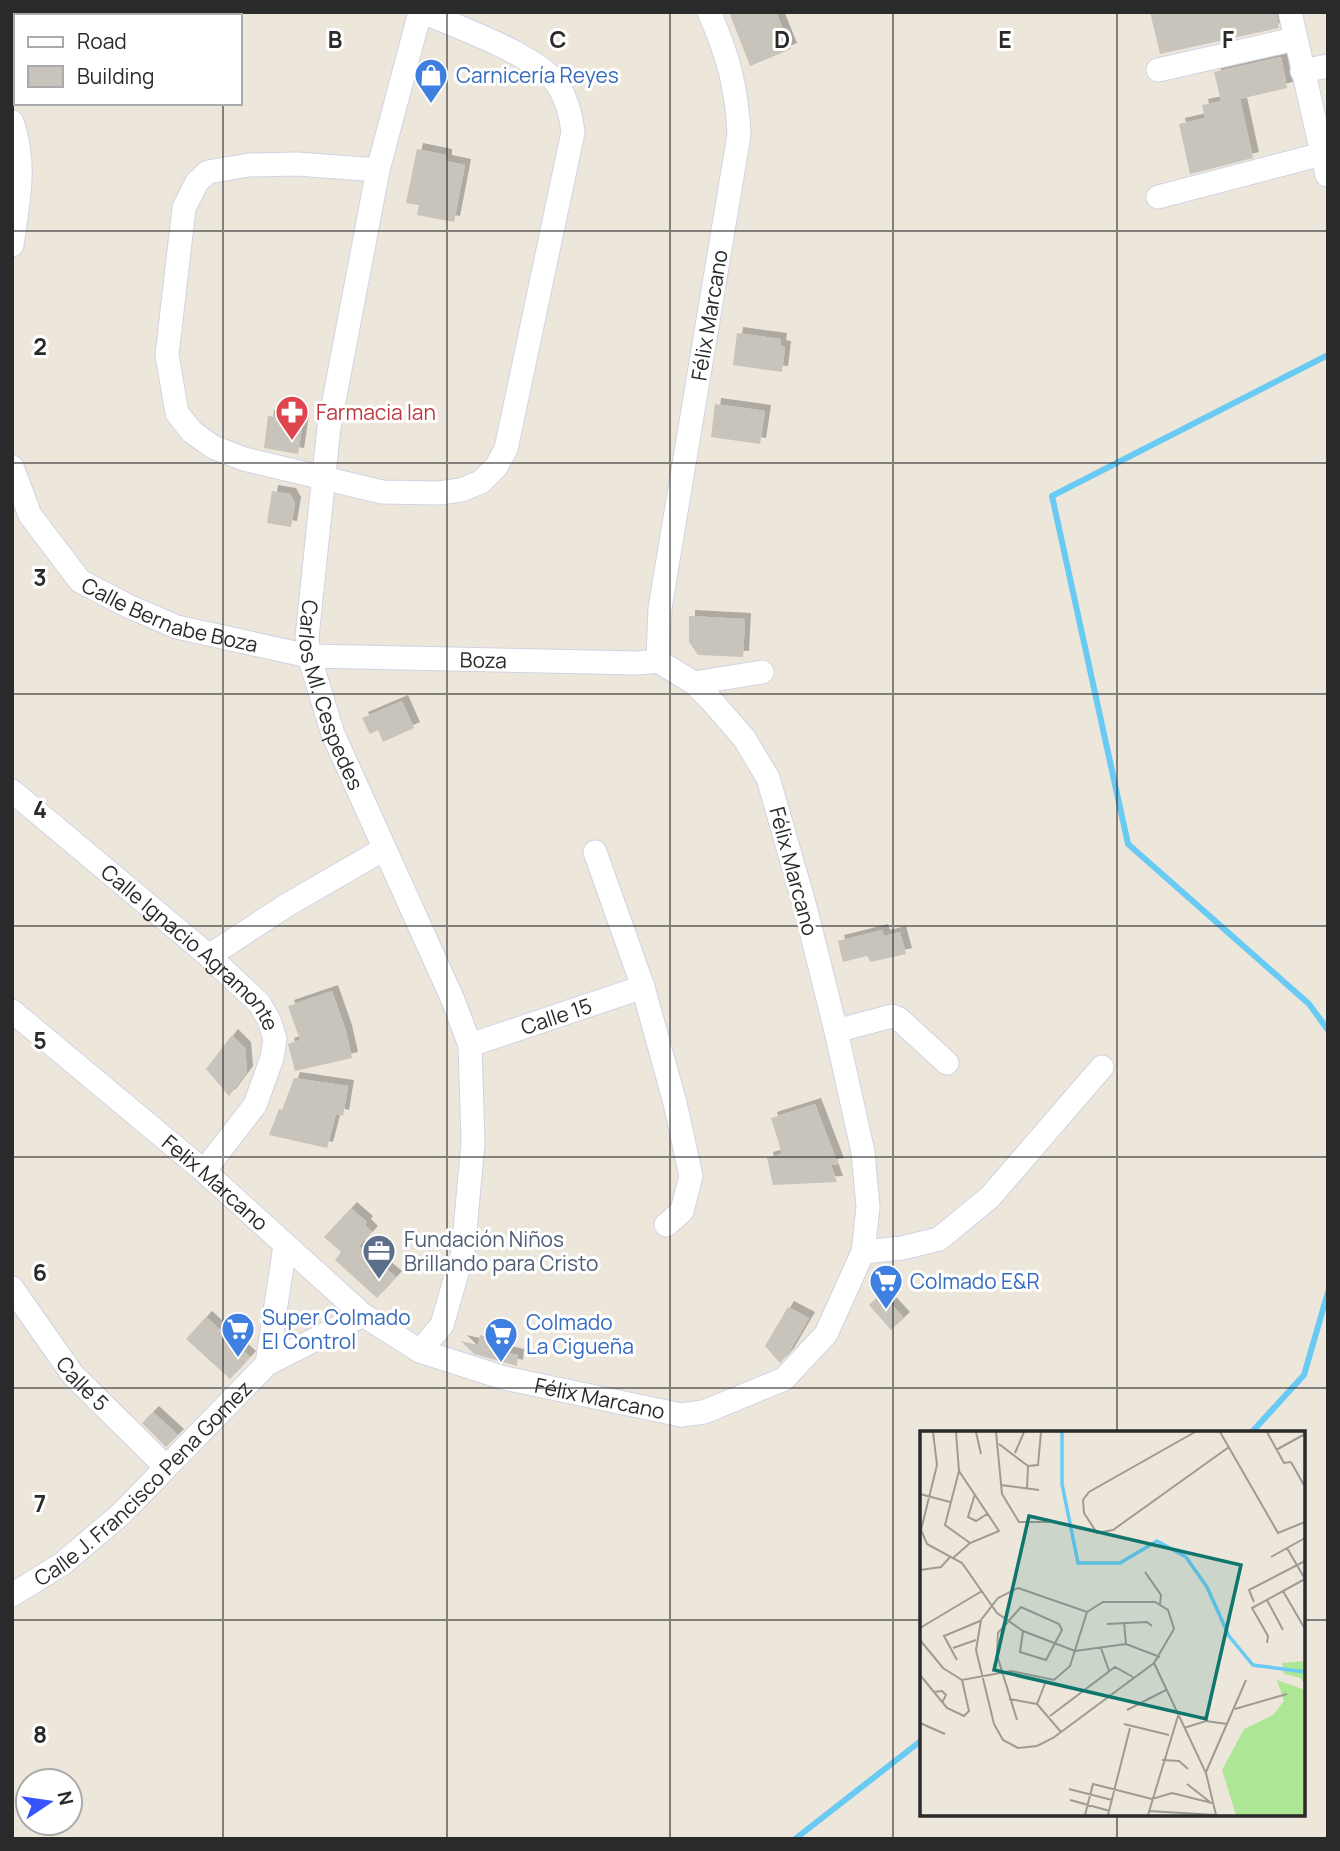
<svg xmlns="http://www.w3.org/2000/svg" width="1340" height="1851" viewBox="0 0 1340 1851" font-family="Manrope,sans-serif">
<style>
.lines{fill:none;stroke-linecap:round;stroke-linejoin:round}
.stream{stroke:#69caf4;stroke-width:6}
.building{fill:#c8c3bb;filter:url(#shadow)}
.minor-casing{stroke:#d0d3e4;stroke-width:25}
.minor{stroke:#fff;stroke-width:23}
.grid{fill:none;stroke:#2a2a2a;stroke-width:2;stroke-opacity:0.55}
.labels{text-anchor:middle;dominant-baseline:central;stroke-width:6;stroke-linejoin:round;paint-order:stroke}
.shop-label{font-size:21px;fill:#366cbe;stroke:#fff;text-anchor:start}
.street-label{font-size:21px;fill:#2a2a2a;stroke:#fff}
.health-label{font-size:21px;fill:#be3a42;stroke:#fff;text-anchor:start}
.service-label{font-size:21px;fill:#4e5e75;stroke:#fff;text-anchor:start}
.inset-river{fill:none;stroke:#69caf4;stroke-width:3.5}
.inset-road{fill:none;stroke:#9f9b94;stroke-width:2}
.view{fill:#0f766e;fill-opacity:0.15;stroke:#0f766e;stroke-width:3.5}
.inset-edge{fill:none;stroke:#2a2a2a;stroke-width:3.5}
.grid-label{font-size:23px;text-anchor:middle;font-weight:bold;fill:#2a2a2a;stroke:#fff;stroke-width:6;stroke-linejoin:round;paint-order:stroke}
</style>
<defs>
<filter id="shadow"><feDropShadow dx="6" dy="-6" stdDeviation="0" flood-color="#0004"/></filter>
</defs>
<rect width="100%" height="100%" fill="#ede6db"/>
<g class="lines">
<!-- stream -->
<g class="stream">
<polyline points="1328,355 1052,496 1128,844 1309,1004 1328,1030"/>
<polyline points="1251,1433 1304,1375 1328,1292"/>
<polyline points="795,1839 922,1740"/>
</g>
</g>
<!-- building -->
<g class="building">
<polygon points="729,12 776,12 791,49 750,66"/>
<polygon points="1150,12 1276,12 1279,28 1160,54"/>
<polygon points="1281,57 1287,88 1240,99 1253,158 1190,174 1179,124 1205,118 1202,105 1221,101 1214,72"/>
<polygon points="417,149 446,155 446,161 465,165 454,222 417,215 419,205 406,203"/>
<polygon points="737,333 781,339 780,346 785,347 782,372 733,365"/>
<polygon points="715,404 765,411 760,444 711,437"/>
<polygon points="268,416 303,421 298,454 264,448"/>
<polygon points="272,491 290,494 295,503 291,527 267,523"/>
<polygon points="689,616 745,619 743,657 698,655 689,642"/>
<polygon points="402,701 414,728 383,742 378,730 370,734 362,718"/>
<polygon points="882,930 884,936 900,932 906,954 871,962 867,956 843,962 838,941"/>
<polygon points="332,991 346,1031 352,1058 295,1071 288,1044 300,1040 288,1006"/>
<polygon points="232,1035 245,1048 247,1072 229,1096 206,1069"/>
<polygon points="294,1078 348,1086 343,1116 336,1114 327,1148 269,1135 279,1109 282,1110"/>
<polygon points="815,1104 838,1164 831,1165 837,1182 773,1185 767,1158 782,1154 771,1118"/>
<polygon points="351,1208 367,1222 365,1225 372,1232 359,1246 396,1277 377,1298 335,1260 341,1252 324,1237"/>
<polygon points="881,1293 904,1318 891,1330 869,1305"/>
<polygon points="788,1307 809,1318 788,1354 780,1363 765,1346"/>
<polygon points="206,1317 250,1357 230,1379 186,1339"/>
<polygon points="480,1335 498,1340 496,1350 518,1355 517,1366 474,1354 461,1341 478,1345"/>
<polygon points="153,1412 178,1435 166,1447 142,1423"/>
</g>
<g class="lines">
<defs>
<g id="minor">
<path id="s1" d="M420,12L378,170L329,427L307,637L309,656L333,734L453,1000L470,1045L473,1143L463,1252L442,1325L420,1351"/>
<polyline points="1290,12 1327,175"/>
<polyline points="85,16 92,12"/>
<polyline points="12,54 16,52"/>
<polyline points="1158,70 1295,39"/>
<polyline points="1302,71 1328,66"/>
<path d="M12,122C27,164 18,202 12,245"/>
<path d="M378,170L297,164L249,165L208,172L197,182L184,208L167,355L177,413L192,432L213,447L244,459L382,492L439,493L461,490L481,482L496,467L506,449L573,132C571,114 567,100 558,85C539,56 457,27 423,12"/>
<polyline points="1158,197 1322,154"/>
<path id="s2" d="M12,467L30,515L80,581L128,606L177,627L309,656L638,663L658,661"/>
<path id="s3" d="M658,661L660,608L739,135C737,88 728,55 709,12"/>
<polyline points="694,683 762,672"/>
<path id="s4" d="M12,791L209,956L259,1003L269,1020L275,1039L272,1058L255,1105L204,1171"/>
<polyline points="595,852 643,987 675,1103 691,1176 682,1211 666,1225"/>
<polyline points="209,956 287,905 384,849"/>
<path id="s5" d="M12,1011L204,1171L363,1315L420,1351L504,1378L681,1415L704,1412L784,1379L826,1334L863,1252L868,1207L863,1152L836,1031L805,907L768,778L744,738L710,699L694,683L658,661"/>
<polyline points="836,1031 892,1016 899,1019 947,1063"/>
<path id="s6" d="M470,1045L643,987"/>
<polyline points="863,1252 902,1248 939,1239 990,1197 1102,1067"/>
<path id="s7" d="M12,1288L73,1375L166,1467"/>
<polyline points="267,1364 285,1246"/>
<path id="s8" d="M12,1595L62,1564L121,1514L267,1364L363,1315"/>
</g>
</defs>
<!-- minor casing -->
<use href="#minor" class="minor-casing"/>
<!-- minor -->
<use href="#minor" class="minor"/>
</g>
<!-- grid -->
<path class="grid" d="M223,12V16M447,12V1839M670,12V1839M893,12V1839M1117,12V1433M223,103V1839M12,231H1328M12,463H1328M12,694H1328M12,926H1328M12,1157H1328M12,1388H1328M12,1620H922M1303,1620H1328M1117,1814V1839"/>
<!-- icons -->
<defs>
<symbol id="shop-pin" viewBox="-11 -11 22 30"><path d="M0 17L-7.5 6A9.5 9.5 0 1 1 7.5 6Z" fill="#3f7fe0" stroke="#fff"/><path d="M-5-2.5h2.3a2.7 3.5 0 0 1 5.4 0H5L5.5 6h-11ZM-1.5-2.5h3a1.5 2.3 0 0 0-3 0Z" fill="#fff"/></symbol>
<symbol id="pharmacy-pin" viewBox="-11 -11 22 30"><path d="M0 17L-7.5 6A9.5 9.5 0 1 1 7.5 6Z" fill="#e0444e" stroke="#fff"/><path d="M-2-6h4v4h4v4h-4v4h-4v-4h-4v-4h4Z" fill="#fff"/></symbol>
<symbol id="office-pin" viewBox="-11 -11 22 30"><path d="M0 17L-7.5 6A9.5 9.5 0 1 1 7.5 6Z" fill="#5c6f8a" stroke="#fff"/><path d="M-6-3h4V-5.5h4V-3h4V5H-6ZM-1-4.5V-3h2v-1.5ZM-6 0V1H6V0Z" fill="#fff"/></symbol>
<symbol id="supermarket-pin" viewBox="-11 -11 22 30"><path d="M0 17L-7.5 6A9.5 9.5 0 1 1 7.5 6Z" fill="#3f7fe0" stroke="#fff"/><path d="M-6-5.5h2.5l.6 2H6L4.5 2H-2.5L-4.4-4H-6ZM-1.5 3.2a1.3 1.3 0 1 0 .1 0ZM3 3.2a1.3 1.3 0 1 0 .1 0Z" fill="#fff"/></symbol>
</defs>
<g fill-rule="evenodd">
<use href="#shop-pin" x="412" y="56" width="38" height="52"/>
<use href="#pharmacy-pin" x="273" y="393" width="38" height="52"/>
<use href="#office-pin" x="360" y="1232" width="38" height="52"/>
<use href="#supermarket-pin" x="867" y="1262" width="38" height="52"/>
<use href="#supermarket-pin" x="219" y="1310" width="38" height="52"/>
<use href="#supermarket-pin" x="482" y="1315" width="38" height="52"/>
</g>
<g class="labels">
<!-- shop labels -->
<g class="shop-label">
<text x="456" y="75">Carnicería Reyes</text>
<text x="910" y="1281">Colmado E&amp;R</text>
<text x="262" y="1317">Super Colmado<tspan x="262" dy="24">El Control</tspan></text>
<text x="526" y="1322">Colmado<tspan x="526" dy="24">La Cigueña</tspan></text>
</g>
<!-- street labels -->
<g class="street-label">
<text stroke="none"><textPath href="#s3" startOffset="350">Félix Marcano</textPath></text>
<text stroke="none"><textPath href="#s2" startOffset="231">Calle Bernabe Boza</textPath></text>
<text stroke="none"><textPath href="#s2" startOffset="551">Boza</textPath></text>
<text stroke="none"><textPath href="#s1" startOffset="698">Carlos Ml. Cespedes</textPath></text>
<text transform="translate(794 871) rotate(75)">Félix Marcano</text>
<text stroke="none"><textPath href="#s4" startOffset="238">Calle Ignacio Agramonte</textPath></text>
<text stroke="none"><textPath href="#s6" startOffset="91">Calle 15</textPath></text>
<text stroke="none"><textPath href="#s5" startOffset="266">Felix Marcano</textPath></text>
<text stroke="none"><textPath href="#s7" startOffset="119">Calle 5</textPath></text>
<text stroke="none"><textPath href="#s5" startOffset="718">Félix Marcano</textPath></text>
<text stroke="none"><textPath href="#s8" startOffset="173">Calle J. Francisco Pena Gomez</textPath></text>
</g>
<!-- health labels -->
<g class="health-label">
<text x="316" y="412">Farmacia Ian</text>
</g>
<!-- service labels -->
<g class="service-label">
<text x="404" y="1239">Fundación Niños<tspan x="404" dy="24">Brillando para Cristo</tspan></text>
</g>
</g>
<!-- overview -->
<g transform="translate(920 1431)">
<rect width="385" height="385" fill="#ede6db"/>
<path d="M385,230V255L381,247L364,243L362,232ZM357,249L385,259V384H316L302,339L324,298L353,284L364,270Z" fill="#ade695"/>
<path class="inset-river" d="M142,1V53L158,132H200L237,110L266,126L287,156L309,205L333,234L385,241"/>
<path class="inset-road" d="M13,1L17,34L1,99L7,113L42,132L77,182L103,200L155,220L206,213L240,226M36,1L39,40L25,94L50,112M56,1L61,23M76,1L82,63L99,91H129M275,1L169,61L163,69L164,82L177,102L193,99L309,16M300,1L358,102L385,91M347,1L364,32L371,31M79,13L108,35L107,58M356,19L385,3M95,22L104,1M371,31L385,56M108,35L118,34L121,1M81,54L119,59M0,63L30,71M55,63L48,86L56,90L67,83M367,117L385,148M351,126L385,107M33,127L50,112L79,100L39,40M0,139L21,136L31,125M225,141L241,164L240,173M98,157L167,181L183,171H235L248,179L254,198L234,232L133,307L117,315L98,317L83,309L74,293L56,219L61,189L78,167ZM363,160L385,198M347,169L363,199M334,171L329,159L385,130M204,191L206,213M187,193L227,191L232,195M0,197L62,160M0,209L23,237L42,249L91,240L134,249L150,235L167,181M347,212L348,205L332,177L385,148M33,217L56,209M181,217L189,240M37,229L24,205L60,190M234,232L286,342L296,384M0,244L27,277L44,285L49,280L42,249M13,261L22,260L26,264L22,272M89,268L117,273L141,301M117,273L126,250M315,278L367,263M207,279L246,259M130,285L195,236L213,246M97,289L77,224L78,202L101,176L139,193L142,199L126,229L100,221L103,200M0,292L25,303M204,293L249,304M264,297L286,290L307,293M242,329L259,330L268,338M286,341L326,249M267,353L290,371M149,358L192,369M150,369L190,380M229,380L296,384M165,384L173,353L232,368L252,362L292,372M188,384L210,297M228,384L258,285"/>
<path class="view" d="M109,85L321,134L286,288L74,239Z"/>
<rect width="385" height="385" class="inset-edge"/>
</g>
<g class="grid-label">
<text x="335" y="48">B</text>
<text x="558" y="48">C</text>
<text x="782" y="48">D</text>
<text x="1005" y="48">E</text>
<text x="1228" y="48">F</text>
<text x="40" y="355">2</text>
<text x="40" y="586">3</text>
<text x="40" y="818">4</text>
<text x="40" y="1049">5</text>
<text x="40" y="1281">6</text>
<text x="40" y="1512">7</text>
<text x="40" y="1743">8</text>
</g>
<!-- border -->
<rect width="1340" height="1851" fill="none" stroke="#2a2a2a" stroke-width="28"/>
<!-- legend -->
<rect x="14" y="14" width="228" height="91" fill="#ffffff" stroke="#aaaaaa" stroke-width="2"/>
<rect x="28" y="37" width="35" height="10" fill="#ffffff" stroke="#aaaaaa" stroke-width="2"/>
<text x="77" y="49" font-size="21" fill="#2a2a2a">Road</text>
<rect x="28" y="66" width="35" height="21" fill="#c8c3bb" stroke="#aaaaaa" stroke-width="2"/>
<text x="77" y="84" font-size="21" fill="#2a2a2a">Building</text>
<!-- north arrow -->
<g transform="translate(49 1802) rotate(77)"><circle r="33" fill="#ffffff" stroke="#aaaaaa" stroke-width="2"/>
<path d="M0-5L12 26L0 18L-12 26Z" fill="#3654ff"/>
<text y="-10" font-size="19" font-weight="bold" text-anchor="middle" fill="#2a2a2a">N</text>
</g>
</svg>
